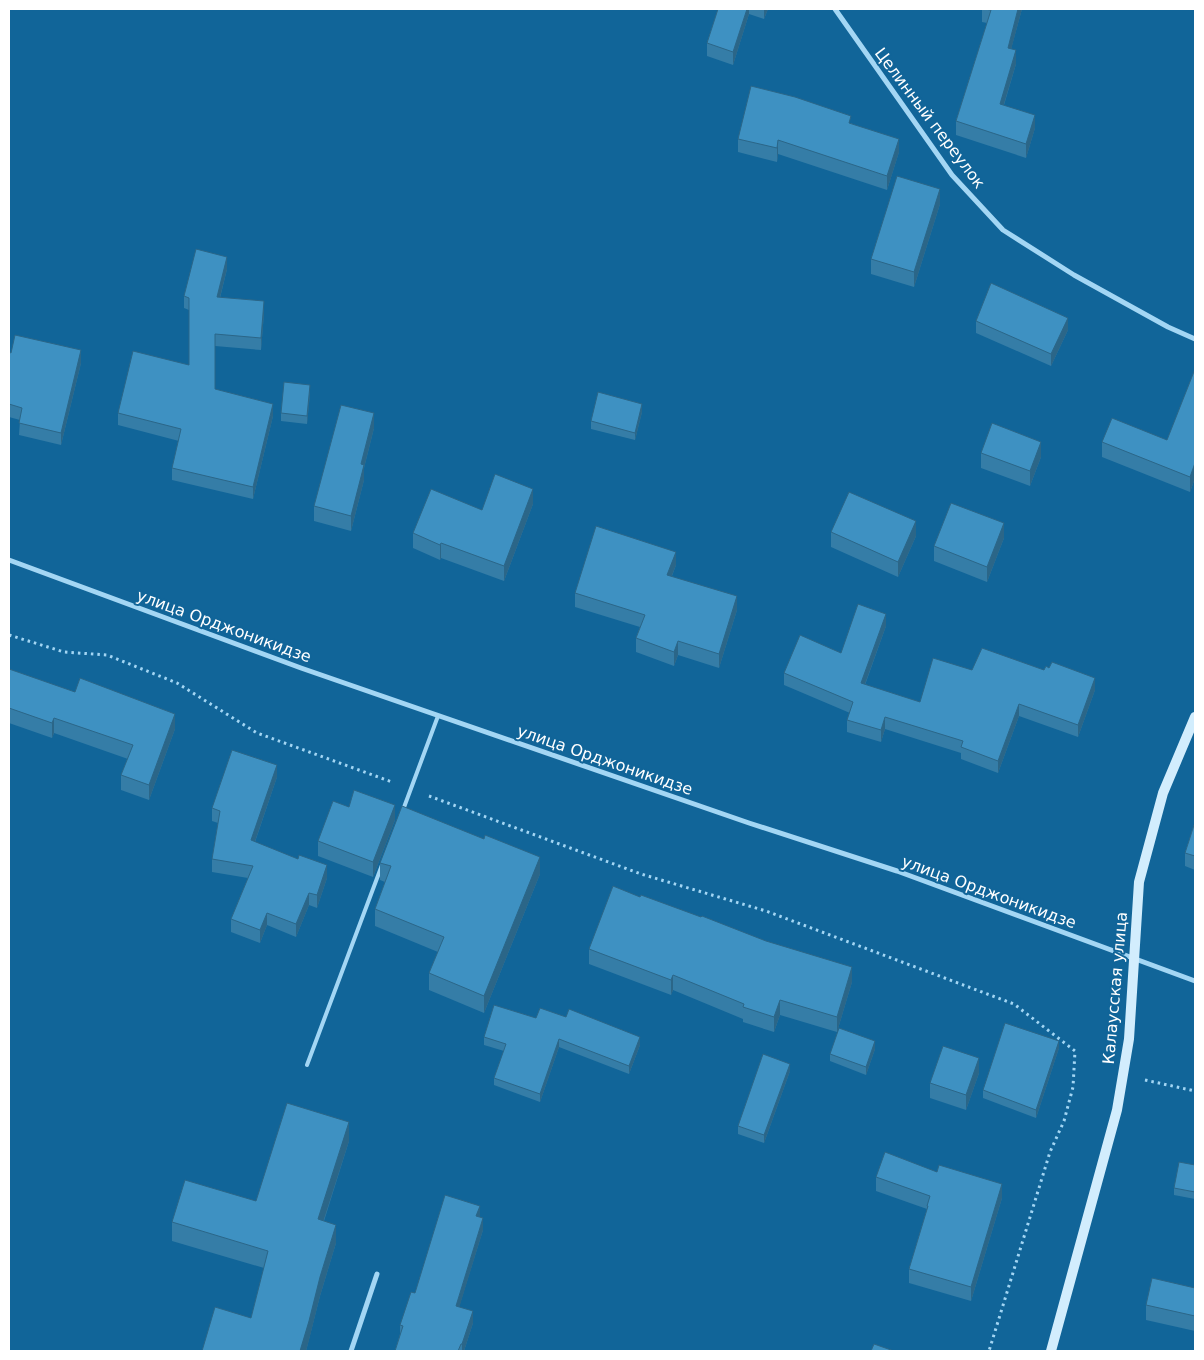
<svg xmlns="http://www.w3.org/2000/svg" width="1204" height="1360" viewBox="0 0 1204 1360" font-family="'DejaVu Sans',sans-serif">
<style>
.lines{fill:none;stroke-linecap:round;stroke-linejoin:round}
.path{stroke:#a3d6f4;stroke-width:3;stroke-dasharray:2.5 4;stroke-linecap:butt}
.lane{stroke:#a3d6f4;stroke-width:4}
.street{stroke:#a3d6f4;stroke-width:5}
.secondary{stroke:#d2edfd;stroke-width:10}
.wall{fill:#357da7}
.shaded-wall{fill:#2b6688}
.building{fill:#3e91c2;stroke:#2b6688}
.labels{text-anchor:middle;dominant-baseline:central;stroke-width:4;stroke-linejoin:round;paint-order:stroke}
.street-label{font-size:16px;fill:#fff;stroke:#116599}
</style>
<rect width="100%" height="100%" fill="#116599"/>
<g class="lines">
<!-- path -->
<g class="path">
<polyline points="9,635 64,652 107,655 177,683 257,733 392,782"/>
<polyline points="429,796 641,874 766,911 1014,1004 1075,1051 1073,1087 1064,1121 1050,1152 989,1351"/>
<polyline points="1145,1080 1195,1091"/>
</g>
<!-- lane -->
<g class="lane">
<polyline points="403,810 438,716"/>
<polyline points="307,1065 382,865"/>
</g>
<!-- street -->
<g class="street">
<polyline points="835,9 952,175 1003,230 1074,275 1168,327 1195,339"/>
<polyline points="9,560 301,668 749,823 897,871 1195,981"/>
<polyline points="351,1351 377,1274"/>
</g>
<!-- secondary -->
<polyline class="secondary" points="1051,1351 1117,1110 1129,1039 1139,882 1163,793 1195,717"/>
</g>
<!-- wall -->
<g class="wall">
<polygon points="718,9 768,9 764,19 749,14 733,65 707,56 707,43"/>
<polygon points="982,9 1022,9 1011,49 1016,64 1004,105 1035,128 1026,158 956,135 956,121 987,23 982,22"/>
<polygon points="851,123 899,152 887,190 778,154 777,162 738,152 738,139"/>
<polygon points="940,204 914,287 871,274 871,259"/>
<polygon points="227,269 220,298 264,313 261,350 215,346 215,389 273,416 253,499 172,480 172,468 179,441 118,425 118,413 189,365 189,310 184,308 184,296"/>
<polygon points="976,321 1068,330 1051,366 976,333"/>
<polygon points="9,352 81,363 61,445 19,435 20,420 9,417"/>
<polygon points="1195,370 1195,478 1190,492 1102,457 1102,442 1167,440"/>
<polygon points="310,393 307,424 281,421 281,413"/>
<polygon points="642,412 635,440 591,429 591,421"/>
<polygon points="374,428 364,468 364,480 351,531 314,521 314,506"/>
<polygon points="981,453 1041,457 1030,486 981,468"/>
<polygon points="533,504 504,581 441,558 440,560 413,548 413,533 482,510"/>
<polygon points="831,532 916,536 898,577 831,547"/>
<polygon points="1004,538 987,582 934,561 934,546"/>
<polygon points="676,565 672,576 737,610 719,668 678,655 674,666 636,652 636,638 640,627 575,607 575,593"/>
<polygon points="886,626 865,685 920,702 972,670 1095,690 1078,737 1019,716 998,773 961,759 961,753 885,729 881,742 847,732 847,720 850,713 784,685 784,673 841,653"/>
<polygon points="9,669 175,729 149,800 121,790 121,775 128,759 54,733 52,738 9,723"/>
<polygon points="277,777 255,842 327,878 317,908 309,905 296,937 267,925 260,943 231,932 231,919 248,878 212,872 212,859 218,823 212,821 212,808"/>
<polygon points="349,807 395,820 373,877 318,856 318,841"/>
<polygon points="1195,822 1195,870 1185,866 1185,853"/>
<polygon points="380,863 540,874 484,1013 429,990 429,973 438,952 375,926 375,909 385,882 380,880"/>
<polygon points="589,949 852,982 837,1032 780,1015 774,1032 743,1022 743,1019 673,990 671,995 589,964"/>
<polygon points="536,1018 640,1045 629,1074 559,1047 540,1102 494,1085 494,1078 504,1051 484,1045 484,1037"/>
<polygon points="1059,1048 1036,1118 983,1098 983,1090"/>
<polygon points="875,1049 866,1075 830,1061 830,1054"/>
<polygon points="790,1071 764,1143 738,1134 738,1126"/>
<polygon points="979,1073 966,1110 930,1098 930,1083"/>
<polygon points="349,1141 324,1221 336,1243 320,1296 306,1351 202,1351 251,1318 264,1268 172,1241 172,1222 256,1201"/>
<polygon points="1195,1165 1195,1199 1174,1195 1174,1188"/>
<polygon points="876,1177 1002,1198 971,1301 909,1283 909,1269 927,1209 876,1191"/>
<polygon points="480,1217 483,1230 459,1307 473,1323 464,1351 395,1351 400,1334 400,1325 415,1293"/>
<polygon points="1195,1288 1195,1331 1146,1320 1146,1305"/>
</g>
<!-- shaded-wall -->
<g class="shaded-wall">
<polygon points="747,9 749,9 749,14 733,65 733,52"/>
<polygon points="764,9 768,9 764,19"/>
<polygon points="1018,9 1022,9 1008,61 1008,48"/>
<polygon points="1016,50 1016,64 1000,117 1000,104"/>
<polygon points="1035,115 1035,128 1026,158 1026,144"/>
<polygon points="899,139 899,152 887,190 887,176"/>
<polygon points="778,140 778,154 777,162 777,148"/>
<polygon points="940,189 940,204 914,287 914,272"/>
<polygon points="227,257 227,269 217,309 217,297"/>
<polygon points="264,301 264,313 261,350 261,338"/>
<polygon points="1068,318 1068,330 1051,366 1051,354"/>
<polygon points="81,350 81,363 61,445 61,433"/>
<polygon points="310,385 310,393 307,424 307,416"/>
<polygon points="273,404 273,416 253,499 253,487"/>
<polygon points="642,404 642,412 635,440 635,433"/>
<polygon points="374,413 374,428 364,468 364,480 351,531 351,516 361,464"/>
<polygon points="1041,442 1041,457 1030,486 1030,471"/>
<polygon points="1195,463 1195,478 1190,492 1190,477"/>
<polygon points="533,489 533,504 504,581 504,566"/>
<polygon points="916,521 916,536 898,577 898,562"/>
<polygon points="1004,523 1004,538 987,582 987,567"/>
<polygon points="441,543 441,558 440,560 440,545"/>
<polygon points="676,552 676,565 667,588 667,575"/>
<polygon points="737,596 737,610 719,668 719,654"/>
<polygon points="886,614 886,626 861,695 861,683"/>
<polygon points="678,641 678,655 674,666 674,652"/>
<polygon points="1095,678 1095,690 1078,737 1078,725"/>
<polygon points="1019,704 1019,716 998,773 998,761"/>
<polygon points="175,714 175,729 149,800 149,785"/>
<polygon points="885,717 885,729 881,742 881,730"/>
<polygon points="54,718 54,733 52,738 52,723"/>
<polygon points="277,765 277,777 251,853 251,840"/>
<polygon points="395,805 395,820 373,877 373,862"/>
<polygon points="540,857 540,874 484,1013 484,996"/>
<polygon points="327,865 327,878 317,908 317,895"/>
<polygon points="309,893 309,905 296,937 296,924"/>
<polygon points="267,913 267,925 260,943 260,930"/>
<polygon points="852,967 852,982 837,1032 837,1017"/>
<polygon points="673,975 673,990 671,995 671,980"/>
<polygon points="780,1000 780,1015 774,1032 774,1017"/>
<polygon points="640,1037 640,1045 629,1074 629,1066"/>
<polygon points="559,1039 559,1047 540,1102 540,1094"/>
<polygon points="875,1041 875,1049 866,1075 866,1067"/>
<polygon points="1059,1041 1059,1048 1036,1118 1036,1110"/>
<polygon points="979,1058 979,1073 966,1110 966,1095"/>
<polygon points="790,1064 790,1071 764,1143 764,1135"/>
<polygon points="349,1122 349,1141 318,1238 318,1219"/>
<polygon points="1002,1184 1002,1198 971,1301 971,1287"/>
<polygon points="480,1206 480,1218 476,1216"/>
<polygon points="483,1218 483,1230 456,1318 456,1306"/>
<polygon points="336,1225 336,1243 320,1296 309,1340 306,1351 300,1351 320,1277"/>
<polygon points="473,1311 473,1323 464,1351 462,1351 462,1344"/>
</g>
<!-- building -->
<g class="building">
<polygon points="718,9 747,9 733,52 707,43"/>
<polygon points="984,9 1018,9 1008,48 1016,50 1000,104 1035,115 1026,144 956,121 991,10"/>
<polygon points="751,86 795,97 851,116 849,123 899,139 887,176 778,140 777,148 738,139"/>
<polygon points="897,176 940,189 914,272 871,259"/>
<polygon points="196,249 227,257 217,297 264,301 261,338 215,334 215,389 273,404 253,487 172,468 181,429 118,413 133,351 189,365 189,298 184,296"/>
<polygon points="991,283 1068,318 1051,354 976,321"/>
<polygon points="15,335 81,350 61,433 19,423 22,408 9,404 9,352 11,353"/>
<polygon points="1195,369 1195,463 1190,477 1102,442 1112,418 1167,440"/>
<polygon points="284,382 310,385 307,416 281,413"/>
<polygon points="598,392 642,404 635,433 591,421"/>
<polygon points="341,405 374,413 361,464 364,465 351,516 314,506"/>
<polygon points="992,423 1041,442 1030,471 981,453"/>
<polygon points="495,474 533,489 504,566 441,543 440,545 413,533 431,489 482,510"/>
<polygon points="849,492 916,521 898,562 831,532"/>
<polygon points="951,503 1004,523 987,567 934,546"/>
<polygon points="596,526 676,552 667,575 737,596 719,654 678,641 674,652 636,638 645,615 575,593"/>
<polygon points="858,604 886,614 861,683 920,702 933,658 972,670 982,648 1044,670 1046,666 1049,668 1052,662 1095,678 1078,725 1019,704 998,761 961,747 963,741 885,717 881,730 847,720 853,702 784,673 800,635 841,653"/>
<polygon points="9,669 75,692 80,678 175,714 149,785 121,775 133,745 54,718 52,723 9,708"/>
<polygon points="232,750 277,765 251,840 298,859 299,855 327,865 317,895 309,893 296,924 267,913 260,930 231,919 253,866 212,859 220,811 212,808"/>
<polygon points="354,790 395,805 373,862 318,841 333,801 349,807"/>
<polygon points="402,806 484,839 485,835 540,857 484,996 429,973 444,937 375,909 391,866 380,863"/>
<polygon points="1195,822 1195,856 1185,853"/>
<polygon points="613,886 640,897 641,895 701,917 702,916 766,941 852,967 837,1017 780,1000 774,1017 743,1007 744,1004 673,975 671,980 589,949"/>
<polygon points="494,1005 536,1018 540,1008 566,1017 569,1009 640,1037 629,1066 559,1039 540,1094 494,1078 506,1044 484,1037"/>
<polygon points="1005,1023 1059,1041 1036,1110 983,1090"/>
<polygon points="839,1028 875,1041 866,1067 830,1054"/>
<polygon points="943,1046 979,1058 966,1095 930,1083"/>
<polygon points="763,1054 790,1064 764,1135 738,1126"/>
<polygon points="287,1103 349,1122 318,1219 336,1225 320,1277 309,1321 300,1351 202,1351 215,1307 251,1318 268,1251 172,1222 185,1180 256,1201"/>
<polygon points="885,1152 937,1172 939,1165 1002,1184 971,1287 909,1269 928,1206 927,1206 930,1196 876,1177"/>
<polygon points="1179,1162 1195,1165 1195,1192 1174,1188"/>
<polygon points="445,1195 480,1206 476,1216 483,1218 456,1306 473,1311 462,1344 461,1344 458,1351 395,1351 403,1326 400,1325 411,1292 415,1293"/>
<polygon points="1152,1278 1195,1288 1195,1316 1146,1305"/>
<polygon points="874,1344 894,1351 871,1351"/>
</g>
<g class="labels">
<!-- street labels -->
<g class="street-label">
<text transform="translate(930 118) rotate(53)">Целинный переулок</text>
<text transform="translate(224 626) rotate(20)">улица Орджоникидзе</text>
<text transform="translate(605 760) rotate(19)">улица Орджоникидзе</text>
<text transform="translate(989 892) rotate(20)">улица Орджоникидзе</text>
<text transform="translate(1115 988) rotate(-85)">Калаусская улица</text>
</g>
</g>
<!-- border -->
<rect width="1204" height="1360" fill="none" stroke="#ffffff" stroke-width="20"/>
</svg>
